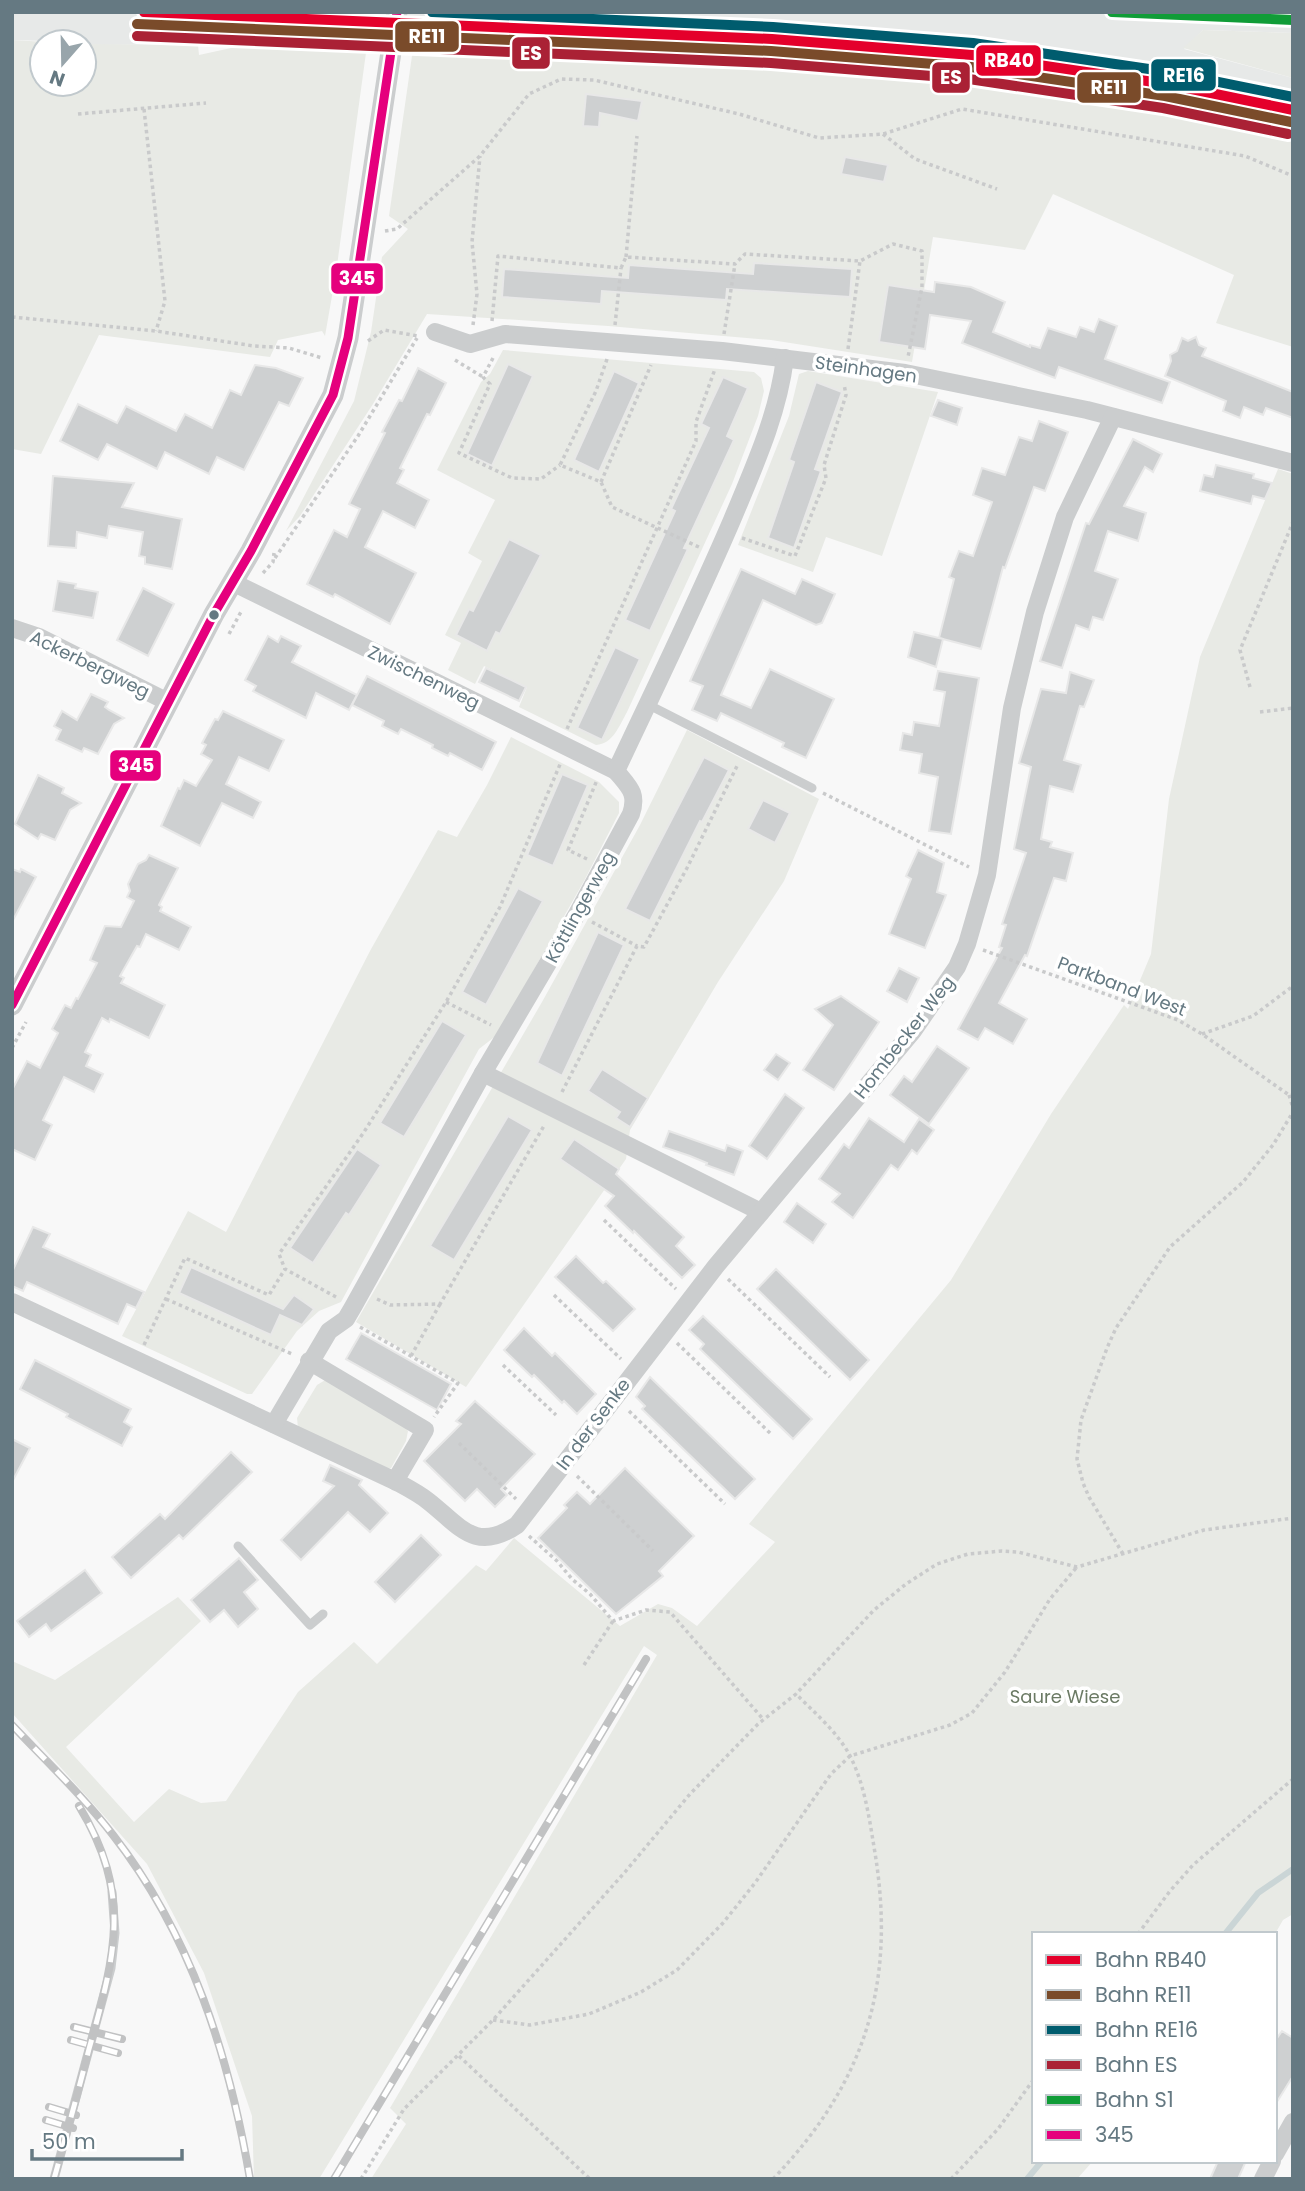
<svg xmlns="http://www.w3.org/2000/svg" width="1305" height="2191" viewBox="0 0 1305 2191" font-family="Poppins,sans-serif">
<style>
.built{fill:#e7e9e8}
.green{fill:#e8eae5}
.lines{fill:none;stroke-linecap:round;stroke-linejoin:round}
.stream{stroke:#cad5d6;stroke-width:6}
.building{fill:#ced0d1;stroke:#e8e8e8;stroke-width:2}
.path{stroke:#c9cacb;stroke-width:3.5;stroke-dasharray:3.5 3.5;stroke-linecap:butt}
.service{stroke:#cbcdce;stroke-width:9}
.minor{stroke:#cbcdce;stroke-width:18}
.tertiary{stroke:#cbcdce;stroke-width:21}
.rail-casing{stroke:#c1c2c3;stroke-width:8}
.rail{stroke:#fff;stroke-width:5;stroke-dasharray:16;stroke-linecap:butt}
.bus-1-casing{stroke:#fff;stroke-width:14}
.bus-1{stroke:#e5007d;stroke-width:9}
.rail-1-casing{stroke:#fff;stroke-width:16}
.rail-2-casing{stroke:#fff;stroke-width:16}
.rail-3-casing{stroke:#fff;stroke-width:16}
.rail-4-casing{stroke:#fff;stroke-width:16}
.rail-5-casing{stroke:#fff;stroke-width:16}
.rail-1{stroke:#e4002b;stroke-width:10}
.rail-2{stroke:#7a4b2a;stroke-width:10}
.rail-3{stroke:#005c6e;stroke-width:10}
.rail-4{stroke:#aa2135;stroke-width:10}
.rail-5{stroke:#109c37;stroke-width:10}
.bus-dot{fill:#657982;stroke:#fff;stroke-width:2.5}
.labels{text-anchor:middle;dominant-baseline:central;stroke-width:7;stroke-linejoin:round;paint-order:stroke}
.street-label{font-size:18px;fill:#657982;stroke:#fff}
.park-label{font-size:18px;fill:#6b7a64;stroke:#fff}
.line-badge{stroke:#fff;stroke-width:2.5}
.badge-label{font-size:19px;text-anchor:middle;font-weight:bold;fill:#fff}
</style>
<rect width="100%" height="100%" fill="#f8f8f8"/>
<!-- built -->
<polygon class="built" points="12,12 1293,12 1293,33 1203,30 1184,49 1293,78 1293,127 828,56 771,61 712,54 712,48 607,42 509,41 415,35 368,38 257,31 254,43 103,45 84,44 84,42 12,40"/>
<!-- green -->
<g class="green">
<polygon points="1203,30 1293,33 1293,78 1183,48"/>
<polygon points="257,31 368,38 336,273 325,336 322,331 278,340 270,357 99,335 41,454 12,449 12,40 46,42 42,42 42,84 84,84 84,44 198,45 199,55 254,43"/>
<path d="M415,35C514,42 613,42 713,48V54L1161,107L1293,127V347L1216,323L1234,275L1053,194L1025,250L933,237L912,362L771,340L608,326L427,314L373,404L300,516L286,531L354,401L371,332L382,257L408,229L389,216Z"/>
<path d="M503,350L754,372L761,378L764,391L758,416L732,484L627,712C619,726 613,744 596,745L519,707L527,687L484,666L475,684L448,670L461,643L445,635L482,561L468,553L495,500L437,470L481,382L490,374Z"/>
<polygon points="808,371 938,392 882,556 826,537 813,572 738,545 789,416 799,374"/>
<polygon points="1278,469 1293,474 1293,1914 1283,1920 1275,1934 1034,1934 1034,2161 1093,2161 1077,2179 371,2179 406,2124 390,2108 657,1655 644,1646 319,2179 254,2179 252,2116 204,1973 147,1864 12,1713 12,1661 55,1680 178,1597 201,1621 66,1747 134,1822 169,1789 201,1803 226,1801 298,1692 354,1642 377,1664 476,1565 486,1571 514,1538 620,1626 658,1604 672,1608 697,1626 775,1542 749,1524 951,1280 1051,1114 1124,1005 1128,1009 1151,954 1169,799 1200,657"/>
<polygon points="687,730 819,799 784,881 718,982 630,1130 626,1159 466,1387 356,1322 542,1002 640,825"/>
<polygon points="511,737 599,782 619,802 619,813 584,881 497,1035 479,1049 341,1302 319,1311 297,1331 252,1394 247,1394 122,1336 188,1211 226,1232 370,951 438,830 457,837 487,785"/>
<polygon points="327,1379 401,1421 408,1431 406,1441 391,1468 382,1471 298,1428 297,1418 317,1385"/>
</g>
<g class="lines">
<!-- stream -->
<g class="stream">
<polyline points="1225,1934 1258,1893 1293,1869"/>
<polyline points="1027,2179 1042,2161"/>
</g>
</g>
<!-- building -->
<g class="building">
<polygon points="586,94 642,101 638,121 600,113 599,127 583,126"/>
<polygon points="845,157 888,165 884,182 841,174"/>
<polygon points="754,263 852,269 850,297 727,289 726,300 602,291 601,304 502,297 504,269 628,278 629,265 753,274"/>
<polygon points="935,282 971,287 1005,302 993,332 1030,347 1030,345 1040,348 1048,328 1076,337 1080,327 1094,332 1099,319 1117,326 1105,359 1170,382 1162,403 1059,367 1055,378 962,343 971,321 930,315 925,349 879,342 888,285 934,292"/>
<polygon points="1196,337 1199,345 1206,348 1202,356 1293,392 1293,418 1266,408 1263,415 1244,407 1240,418 1223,411 1226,401 1165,376 1171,361 1170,355 1177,351 1182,338 1188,341"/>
<polygon points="508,364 533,376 492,466 467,454"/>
<polygon points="255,365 276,368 303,378 289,406 279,402 244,470 217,457 209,474 165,452 157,469 107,444 98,460 60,441 78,404 117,423 126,406 176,431 185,414 212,428 230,390 241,395"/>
<polygon points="418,368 446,383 430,415 427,414 400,468 404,470 397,483 429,500 415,528 383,511 365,547 416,573 390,624 335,594 333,597 307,584 334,530 347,537 360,509 349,504 385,433 382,432 399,400 402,401"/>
<polygon points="614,371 639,383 599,472 574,460"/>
<polygon points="723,377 748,388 727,436 734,440 684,548 688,549 650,631 625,620 675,511 671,509 709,428 701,424"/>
<polygon points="816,382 842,392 815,469 821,471 794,548 768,538 794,462 789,460"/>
<polygon points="938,400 962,408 957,425 931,416"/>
<polygon points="1039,421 1068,432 1045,491 1034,487 1005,568 1003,567 981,649 939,638 954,579 949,577 959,551 973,556 992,502 973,495 982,468 1005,475 1019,437 1032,441"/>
<polygon points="1133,439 1162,454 1153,472 1145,467 1124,506 1146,513 1138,541 1108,531 1095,571 1118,579 1103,620 1093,617 1089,630 1076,625 1062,668 1040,661 1086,523 1089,524"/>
<polygon points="1216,465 1254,474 1253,478 1272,483 1265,499 1253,496 1251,504 1200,491 1204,475 1213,477"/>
<polygon points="53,476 134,483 122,507 182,519 172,569 145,564 145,557 139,556 143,532 109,526 107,538 77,532 76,548 48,546"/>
<polygon points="509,539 541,555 500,634 496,632 487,651 456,635 469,609 473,611"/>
<polygon points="741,569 795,594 802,579 835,594 822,623 816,625 763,600 721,695 751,708 770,669 834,699 806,758 782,747 784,743 721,713 717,721 692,710 703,686 690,681"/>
<polygon points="58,581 76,584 75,588 98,592 93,618 53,611"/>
<polygon points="143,588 174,604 148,656 117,640"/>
<polygon points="914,632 943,639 936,667 908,657"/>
<polygon points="268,636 278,642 281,636 301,646 292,662 357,695 349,710 316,693 306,718 253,691 256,686 245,680"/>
<polygon points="615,647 640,659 602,740 577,728"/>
<polygon points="486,668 526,687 519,701 479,682"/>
<polygon points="938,671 979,678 951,834 929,831 938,777 919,773 922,754 900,750 903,733 912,735 914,722 939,726 945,692 934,690"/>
<polygon points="1070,672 1094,680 1084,707 1080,706 1064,760 1081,765 1073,792 1050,786 1041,839 1052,842 1050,847 1073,853 1066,881 1054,878 1027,956 1025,955 999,1003 1027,1019 1013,1044 985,1028 978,1040 958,1029 1002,948 999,947 1006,925 1002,924 1026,853 1014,849 1031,767 1019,763 1041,689 1066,693"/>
<polygon points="367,676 496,742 482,770 450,753 448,756 432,748 433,745 401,729 398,734 382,726 384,721 352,705"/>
<polygon points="91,694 108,702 105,707 109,710 124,718 114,724 98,754 84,748 82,752 56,740 61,730 54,726 62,711 77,720"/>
<polygon points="223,711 284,740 269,771 239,757 226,784 261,802 253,818 222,803 200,846 161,826 178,788 180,789 184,780 196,786 212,760 201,754 206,745 202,743 215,719 218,720"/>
<polygon points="704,757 729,770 702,822 700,821 650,921 625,909"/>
<polygon points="562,774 588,785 553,866 527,855"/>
<polygon points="38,775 64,788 62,793 81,803 70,810 55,840 41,834 38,839 15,824"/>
<polygon points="763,800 790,813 775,843 748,829"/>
<polygon points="918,850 944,863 937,892 946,895 925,948 889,934 911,879 906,876"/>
<polygon points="149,855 178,868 159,905 162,907 160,911 191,927 179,950 146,934 140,947 137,946 120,976 124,978 121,983 165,1005 149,1038 110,1019 109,1022 102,1018 85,1052 91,1055 86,1066 103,1074 94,1092 64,1077 43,1120 52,1125 35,1160 12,1149 12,1090 27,1061 40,1068 58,1033 52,1029 65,1005 71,1008 76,998 78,999 97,963 90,960 105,926 121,927 134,901 127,897 130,891 128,884 138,864 146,860"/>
<polygon points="12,869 20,872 21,869 36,877 12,922"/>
<polygon points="518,888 543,901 486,1005 462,992"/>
<polygon points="598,932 624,945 562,1076 537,1063"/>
<polygon points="899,968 919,978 907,1002 887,991"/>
<polygon points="841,996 879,1022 834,1090 803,1070 833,1025 815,1009"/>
<polygon points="442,1021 466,1035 404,1137 380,1123"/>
<polygon points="937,1046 969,1068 929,1124 890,1095 904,1076 912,1082"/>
<polygon points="776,1054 790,1063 778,1080 764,1070"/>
<polygon points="602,1069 648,1098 630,1127 616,1118 620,1112 588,1091"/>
<polygon points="785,1094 804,1108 767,1159 749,1146"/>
<polygon points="508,1116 532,1130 454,1260 430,1246"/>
<polygon points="869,1118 904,1142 919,1119 934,1130 917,1154 912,1150 898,1170 891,1165 853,1218 832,1202 840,1194 819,1179 844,1144 849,1148"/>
<polygon points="669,1131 725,1151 727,1145 743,1151 734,1175 706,1165 707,1163 690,1156 663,1147"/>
<polygon points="574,1139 619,1169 616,1174 684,1237 676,1246 695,1265 682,1278 634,1231 633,1233 605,1206 614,1196 560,1159"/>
<polygon points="357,1149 381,1165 349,1215 346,1213 313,1263 290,1248"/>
<polygon points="797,1203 826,1224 813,1243 784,1222"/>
<polygon points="33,1227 50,1234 43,1247 144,1292 136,1308 127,1304 118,1324 27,1282 23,1291 12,1286 12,1272"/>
<polygon points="576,1256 603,1283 606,1281 635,1309 613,1331 555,1277"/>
<polygon points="191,1267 283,1309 294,1295 314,1309 302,1325 280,1315 271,1335 179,1293"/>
<polygon points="776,1269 869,1360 850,1380 757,1289"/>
<polygon points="703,1316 812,1419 793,1439 700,1349 704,1344 689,1330"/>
<polygon points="524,1328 552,1356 555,1353 596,1394 577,1414 564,1401 562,1403 534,1375 532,1377 504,1350"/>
<polygon points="361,1333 451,1384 437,1410 346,1359"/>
<polygon points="35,1360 131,1409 124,1422 132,1427 122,1446 66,1417 68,1414 20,1389"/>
<polygon points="650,1377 755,1479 735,1499 642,1409 645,1406 636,1397"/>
<polygon points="475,1401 535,1454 501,1489 507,1495 495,1507 477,1489 465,1501 424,1461 461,1424 456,1421"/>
<polygon points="12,1439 30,1448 12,1482"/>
<polygon points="231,1452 252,1472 183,1539 179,1535 131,1578 112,1557 160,1514 165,1519"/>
<polygon points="330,1465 362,1480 359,1485 388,1513 370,1532 348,1512 301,1560 281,1540 334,1486 323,1481"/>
<polygon points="625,1468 694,1536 659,1571 663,1576 616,1614 538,1538 567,1508 564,1505 577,1492 590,1504"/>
<polygon points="421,1535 441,1555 395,1602 375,1582"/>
<polygon points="239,1558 258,1580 244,1592 258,1609 238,1627 224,1610 210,1622 191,1600"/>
<polygon points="85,1570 102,1593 51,1631 46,1624 29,1637 17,1621"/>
<polygon points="1282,2031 1293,2038 1293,2076 1275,2105 1275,2041"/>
<polygon points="1218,2161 1246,2161 1238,2179 1210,2179"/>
</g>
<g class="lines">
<!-- path -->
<g class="path">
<polyline points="144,109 165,301 156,331"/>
<polyline points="78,114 206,103"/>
<polyline points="883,134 915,159 997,189"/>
<polyline points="385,231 397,229 480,156 529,94 561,79 594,80 739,114 819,138 883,134 962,109 1245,156 1293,176"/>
<polyline points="626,257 637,136"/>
<polyline points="12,317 156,331 254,346 289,348 322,358"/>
<polyline points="492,321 498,256 621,268 626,257 735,264 745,254 860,261 893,244 922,251 922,287 908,357"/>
<polyline points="473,325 477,294 472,242 480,156"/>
<polyline points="615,325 621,268"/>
<polyline points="724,334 735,264"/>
<polyline points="368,341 384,330 418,336"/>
<polyline points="848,349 860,261"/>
<polyline points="493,358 483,377 490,384 459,453 512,478 541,479 560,465"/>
<polyline points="607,359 596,391 560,465 601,482 612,507 701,548"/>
<polyline points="455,360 483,377"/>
<polyline points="601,482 651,365"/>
<polyline points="742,538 795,556 826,478 824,465 846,395 844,384"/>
<polyline points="275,558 358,436 417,338"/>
<polyline points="263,573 273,562 274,553"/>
<polyline points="229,634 242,610"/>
<polyline points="1250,687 1240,650 1293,522"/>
<polyline points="1260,712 1293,708"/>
<polyline points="567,729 696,441 696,422 715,369"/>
<polyline points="823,793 969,867"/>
<polyline points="587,859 568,850 597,780"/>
<polyline points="592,922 637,946"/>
<polyline points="983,950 1178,1020 1202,1034 1289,1095 1293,1095"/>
<polyline points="446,1002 491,1025"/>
<polyline points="1202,1034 1253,1016 1293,986"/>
<polyline points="12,1048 26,1022"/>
<polyline points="562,1092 637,946 644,947 687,868 738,764"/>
<polyline points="1289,1095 1293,1108"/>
<polyline points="604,1220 676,1289"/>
<polyline points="728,1279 830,1377"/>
<polyline points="554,1295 621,1359"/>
<polyline points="336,1297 285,1269 279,1254 364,1132 446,1002 500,907 561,762"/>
<polyline points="166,1299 292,1354"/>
<polyline points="377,1299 390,1305 440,1304 545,1124"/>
<polyline points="360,1327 458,1383 434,1417"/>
<polyline points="677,1343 771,1434"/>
<polyline points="144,1345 185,1258 269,1295 285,1269"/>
<polyline points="411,1356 440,1304"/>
<polyline points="503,1365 556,1415"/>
<polyline points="629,1411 725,1504"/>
<polyline points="459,1443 516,1499"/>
<polyline points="577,1476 653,1551"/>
<polyline points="529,1536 557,1561 572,1579 590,1594 613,1621 646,1610 670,1612 763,1719"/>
<polyline points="1123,1554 1089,1497 1083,1483 1077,1459 1081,1420 1107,1348 1116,1328 1170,1247 1243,1182 1273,1145 1293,1112"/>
<polyline points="584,1665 613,1621"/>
<polyline points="1138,1934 1170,1891 1193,1865 1293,1779"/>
<polyline points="493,2020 530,2025 589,2014 641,1992 677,1970 723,1923 755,1883 831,1774 850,1756 950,1725 972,1713 1005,1672 1050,1599 1076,1568"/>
<polyline points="459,2056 590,2179"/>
<polyline points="361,2179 404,2109 493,2020 625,1872 690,1794 758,1724 796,1694 874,1610 906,1584 937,1564 968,1554 1002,1551 1018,1552 1077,1567 1204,1530 1293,1518"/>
<path d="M773,2179C867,2081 897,1980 874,1847C869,1816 864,1782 849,1754C837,1732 814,1712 796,1694"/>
<polyline points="951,2179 998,2129 1034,2079"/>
</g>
<!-- service -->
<g class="service">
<polyline points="647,704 812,788"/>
<polyline points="238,1546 310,1625 323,1614"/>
<polyline points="54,2179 111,1968 115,1933 112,1892"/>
</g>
<!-- minor -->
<g class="minor">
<polyline points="435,332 470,344 505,334 722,351 905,373 1087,410 1293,463"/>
<polyline points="232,582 616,771"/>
<polyline points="12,628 39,637 168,702"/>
<polyline points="483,1073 761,1212"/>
<path d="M12,1302L395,1481C406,1487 418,1493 428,1501C459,1525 475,1554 517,1525L716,1266L913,1031L957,967L967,944L987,875L1012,708L1035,612L1065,517L1113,417"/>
<polyline points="309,1361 425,1430 395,1481"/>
<path d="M274,1424L329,1331L346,1319L353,1307L483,1073L577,914L631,814C638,793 629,787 616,771C655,688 696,604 732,520C754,467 778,415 785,358"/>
<polyline points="1275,2154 1293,2122"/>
<polyline points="1263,2179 1272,2161"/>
</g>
<!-- tertiary -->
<polyline class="tertiary" points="12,1005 214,614 251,551 333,395 348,338 397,12"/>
<defs>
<g id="rail">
<path d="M12,1725C46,1761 83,1796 113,1835C191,1935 229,2055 250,2179"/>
<polyline points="74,2027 122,2039"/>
<polyline points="71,2040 118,2053"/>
<polyline points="49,2107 76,2115"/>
<polyline points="46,2120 73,2128"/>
<path d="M54,2179C66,2136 78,2092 89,2049C115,1956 133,1895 79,1806"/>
<polyline points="334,2179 646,1659"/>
</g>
</defs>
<!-- rail casing -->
<use href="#rail" class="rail-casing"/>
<!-- rail -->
<use href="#rail" class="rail"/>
<defs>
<polyline id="bus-1" points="12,1005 214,614 251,551 333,395 348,338 397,12"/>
</defs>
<!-- bus-1 casing -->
<use href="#bus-1" class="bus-1-casing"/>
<!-- bus-1 -->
<use href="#bus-1" class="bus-1"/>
<defs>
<polyline id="rail-1" points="144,12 772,39 972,55 1167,84 1293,110"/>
<polyline id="rail-2" points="137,24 771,51 971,67 1165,96 1291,122"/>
<polyline id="rail-3" points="432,12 773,27 973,43 1169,72 1293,97"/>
<polyline id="rail-4" points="137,36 771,63 969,79 1163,108 1288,134"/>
<polyline id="rail-5" points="1112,12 1293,20"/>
</defs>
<!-- rail-1 casing -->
<use href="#rail-1" class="rail-1-casing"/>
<!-- rail-2 casing -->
<use href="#rail-2" class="rail-2-casing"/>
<!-- rail-3 casing -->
<use href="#rail-3" class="rail-3-casing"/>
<!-- rail-4 casing -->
<use href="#rail-4" class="rail-4-casing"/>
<!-- rail-5 casing -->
<use href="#rail-5" class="rail-5-casing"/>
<!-- rail-1 -->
<use href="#rail-1" class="rail-1"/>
<!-- rail-2 -->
<use href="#rail-2" class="rail-2"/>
<!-- rail-3 -->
<use href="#rail-3" class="rail-3"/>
<!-- rail-4 -->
<use href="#rail-4" class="rail-4"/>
<!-- rail-5 -->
<use href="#rail-5" class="rail-5"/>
</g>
<!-- markers -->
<circle class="bus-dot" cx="214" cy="615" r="6"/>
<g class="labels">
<!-- street labels -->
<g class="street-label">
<text transform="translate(866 369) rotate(8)">Steinhagen</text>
<text transform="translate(90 664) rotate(26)">Ackerbergweg</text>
<text transform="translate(424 677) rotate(26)">Zwischenweg</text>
<text transform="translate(580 907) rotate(-61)">Köttlingerweg</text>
<text transform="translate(1122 986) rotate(21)">Parkband West</text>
<text transform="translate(904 1037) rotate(-52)">Hombecker Weg</text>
<text transform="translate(593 1424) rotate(-53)">In der Senke</text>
</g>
<!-- park labels -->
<g class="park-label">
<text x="1065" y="1696">Saure Wiese</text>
</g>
</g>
<g class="line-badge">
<rect x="394" y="20" width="66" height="33" rx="7" fill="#7a4b2a"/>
<rect x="511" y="36" width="40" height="34" rx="7" fill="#aa2135"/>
<rect x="975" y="44" width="67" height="33" rx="7" fill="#e4002b"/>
<rect x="1150" y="58" width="67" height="34" rx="7" fill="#005c6e"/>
<rect x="931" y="61" width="40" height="33" rx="7" fill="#aa2135"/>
<rect x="1076" y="71" width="66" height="33" rx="7" fill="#7a4b2a"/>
<rect x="330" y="262" width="54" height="33" rx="7" fill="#e5007d"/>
<rect x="109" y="749" width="53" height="33" rx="7" fill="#e5007d"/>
</g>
<g class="badge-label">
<text x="427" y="43">RE11</text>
<text x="531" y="60">ES</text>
<text x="1009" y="67">RB40</text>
<text x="1184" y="82">RE16</text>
<text x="951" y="84">ES</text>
<text x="1109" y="94">RE11</text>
<text x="357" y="285">345</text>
<text x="136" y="772">345</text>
</g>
<!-- border -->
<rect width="1305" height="2191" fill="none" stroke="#657982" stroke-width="28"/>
<!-- legend -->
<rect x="1032" y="1932" width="245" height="231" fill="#ffffff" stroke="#c1c9cd" stroke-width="2"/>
<rect x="1046" y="1955" width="35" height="10" fill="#e4002b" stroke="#c1c9cd" stroke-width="2"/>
<text x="1095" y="1967" font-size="21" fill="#657982">Bahn RB40</text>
<rect x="1046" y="1990" width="35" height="10" fill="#7a4b2a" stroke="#c1c9cd" stroke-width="2"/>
<text x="1095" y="2002" font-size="21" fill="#657982">Bahn RE11</text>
<rect x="1046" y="2025" width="35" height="10" fill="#005c6e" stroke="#c1c9cd" stroke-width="2"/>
<text x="1095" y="2037" font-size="21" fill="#657982">Bahn RE16</text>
<rect x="1046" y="2060" width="35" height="10" fill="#aa2135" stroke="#c1c9cd" stroke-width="2"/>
<text x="1095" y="2072" font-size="21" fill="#657982">Bahn ES</text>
<rect x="1046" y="2095" width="35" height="10" fill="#109c37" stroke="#c1c9cd" stroke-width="2"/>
<text x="1095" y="2107" font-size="21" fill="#657982">Bahn S1</text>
<rect x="1046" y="2130" width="35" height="10" fill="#e5007d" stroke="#c1c9cd" stroke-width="2"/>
<text x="1095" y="2142" font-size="21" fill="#657982">345</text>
<!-- north arrow -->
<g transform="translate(63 63) rotate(200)"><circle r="33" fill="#ffffff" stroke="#c1c9cd" stroke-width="2"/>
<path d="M0-5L12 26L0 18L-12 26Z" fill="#98a5ab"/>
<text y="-10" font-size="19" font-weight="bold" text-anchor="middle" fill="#657982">N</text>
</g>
<!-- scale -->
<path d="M32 2149v10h150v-10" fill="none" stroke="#657982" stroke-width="3.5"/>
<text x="42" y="2149" font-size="21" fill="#657982" stroke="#ffffff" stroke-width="5" paint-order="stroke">50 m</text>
</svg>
